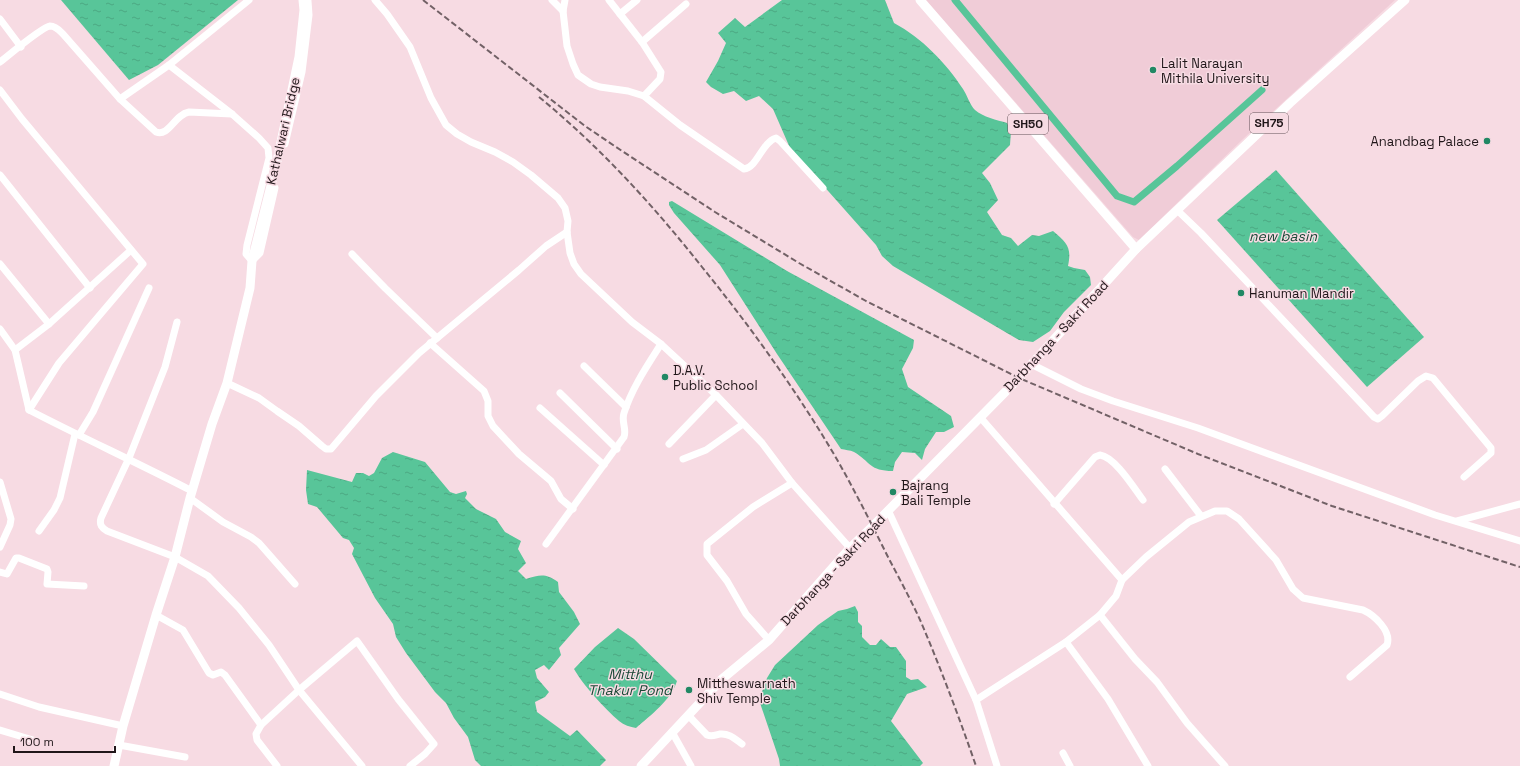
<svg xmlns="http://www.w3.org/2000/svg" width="1520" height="766" viewBox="0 0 1520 766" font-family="'Space Grotesk',sans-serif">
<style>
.built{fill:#f0ccd7}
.water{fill:url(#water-ripples)}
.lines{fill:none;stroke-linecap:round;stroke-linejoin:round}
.canal{stroke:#58c599;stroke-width:7}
.minor{stroke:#fff;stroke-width:7}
.major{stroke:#fff;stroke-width:9}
.rail{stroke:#726166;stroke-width:2;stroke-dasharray:6 3;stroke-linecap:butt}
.poi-dot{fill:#218864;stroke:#f7dbe3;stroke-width:1.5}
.labels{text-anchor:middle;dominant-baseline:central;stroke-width:3;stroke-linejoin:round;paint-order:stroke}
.shield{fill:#f7dbe3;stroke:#605156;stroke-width:1}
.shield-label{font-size:12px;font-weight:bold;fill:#201619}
.poi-label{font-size:13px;fill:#201619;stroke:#f7dbe3;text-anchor:start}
.street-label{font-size:13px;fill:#201619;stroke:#f7dbe3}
.water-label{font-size:14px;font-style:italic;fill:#194735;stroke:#f7dbe3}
</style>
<defs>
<pattern id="water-ripples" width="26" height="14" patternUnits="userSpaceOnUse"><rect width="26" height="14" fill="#58c599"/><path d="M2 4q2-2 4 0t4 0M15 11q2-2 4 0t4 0" fill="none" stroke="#4ca883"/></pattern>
</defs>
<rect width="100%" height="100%" fill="#f7dbe3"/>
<!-- built -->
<polygon class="built" points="926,0 1395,0 1243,139 1139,240 1133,237"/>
<!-- water -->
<g class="water">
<polygon points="61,0 238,0 158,65 129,80"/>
<path d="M782,0H885L894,23C922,38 946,63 963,89C967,95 970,105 975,110C983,117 997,120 1007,123L1011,131L1010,145L982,173L990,183L998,200L987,212L1002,235L1011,238L1018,246L1032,235L1039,236L1053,231C1067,243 1072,247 1068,266L1074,268L1085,270L1090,277L1091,285L1064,312L1050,331L1033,342L1019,340L893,266L882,256L876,245L790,148L773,109L759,96L746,101L734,91L723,94L711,87L706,82L718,61L726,43L718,33L735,18L745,27Z"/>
<polygon points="1276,170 1424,337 1367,387 1217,220"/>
<path d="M672,201L787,271L914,340L913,348L902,369L908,387L951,416L954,427L944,432H936L925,449L922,460L915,453L902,452L895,462L893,471C869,471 871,462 854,452C850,450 845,450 841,449L777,354L720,265L674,213L669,205V202Z"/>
<path d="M393,452L425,462L450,492L456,494L466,491L467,494L465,498L476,509L496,519L505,532L521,541L518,549L526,563L518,571L526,579C540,575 545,573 558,582L559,592L574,612L580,624L559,648L561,655L549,670L544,665L535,670L537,678L549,692L545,697L535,702L537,712L570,736L577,730L606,760L600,766H481L475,760L468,737L454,718L446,703L435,692L406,653L396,637L393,624L375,598L352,554L354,548L349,540L343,538L317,507L308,504L306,490L307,470L352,482L356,473H363L369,476L374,473L382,458Z"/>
<polygon points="855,606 858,612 858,622 862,626 862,637 870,645 876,645 881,639 890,647 896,647 906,661 906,677 911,680 918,679 927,687 907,694 891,721 923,763 920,766 780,766 779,759 759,700 767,678 775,665 818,625 838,611 847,609"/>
<path d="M618,628L634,639L677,681C671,700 651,715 636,728C630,727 624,725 619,721C605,709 583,685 574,669L595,647Z"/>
</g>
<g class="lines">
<!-- canal -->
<polyline class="canal" points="955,0 1117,196 1134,202 1177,166 1262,90"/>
<!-- minor -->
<g class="minor">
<polyline points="375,0 387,14 410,47 431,98 446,125 457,134 471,142 495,152 513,162 531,175 558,198 565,208 568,221 567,232 570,253 574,264 581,274 632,322 661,344 716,395 762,443 792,483 850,548"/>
<polyline points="552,0 563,11"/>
<path d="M565,0L563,11L567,46L573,64L578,75L591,84L600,87L628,91L644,96L680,125L744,169C757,168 762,142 776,138L780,141L823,188"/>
<polyline points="609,0 642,42 661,72 660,79 644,96"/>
<polyline points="620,14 637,0"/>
<polyline points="0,19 21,47"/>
<polyline points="642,42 686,4"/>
<path d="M0,62C9,55 42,27 50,26C56,26 60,31 63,34L120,99L156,132C169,137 174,115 189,112L232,114"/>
<polyline points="169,65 232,114 259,138 268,148 269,158 247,245 246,254 252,261 260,253 275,188"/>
<polyline points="0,90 22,119 143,264 59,363 29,410"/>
<polyline points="120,99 169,65 249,0"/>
<polyline points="285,144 302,72 309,15 308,1"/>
<polyline points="0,175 90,288"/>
<polyline points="1177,210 1201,233 1374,417 1378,419 1382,416 1418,381 1426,376 1433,378 1491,448 1491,453 1464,477"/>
<polyline points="352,254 385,288 437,338"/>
<polyline points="0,264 49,324"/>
<path d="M177,322L165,367L129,458L101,518C99,525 102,528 107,531L175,557L208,576L239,608L269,645L299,690L362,766"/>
<path d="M0,329L15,350L29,410C83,438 138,463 192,491"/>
<polyline points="430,343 484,391 488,401 488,416 493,426 519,454 551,481 561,499 573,509"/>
<polyline points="15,350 49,324 131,250"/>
<polyline points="1031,364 1081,389 1113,401 1198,428 1435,515 1520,541"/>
<polyline points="584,366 626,407"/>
<polyline points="227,383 259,398 277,411 299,426 322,446 326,449 331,449 376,396 419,353 519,270 546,246 567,232"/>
<polyline points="560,393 617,449"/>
<polyline points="540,408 604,465"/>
<polyline points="980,417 1122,580"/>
<polyline points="79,435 93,412 149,288"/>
<polyline points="669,444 716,395"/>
<polyline points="683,459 706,450 743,424"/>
<polyline points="1165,469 1201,516"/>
<polyline points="0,482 11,519 10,525 0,547"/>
<polyline points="190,498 223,522 251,537 259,543 295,584"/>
<path d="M1054,504L1095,457L1100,455C1115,457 1134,488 1143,500"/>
<polyline points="888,510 976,700 997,766"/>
<polyline points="1457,521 1520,504"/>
<polyline points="39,531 54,510 60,498 75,434"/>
<path d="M546,544L624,437C627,429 621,422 624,413C632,388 647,366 661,344"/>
<polyline points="0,572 7,574 16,558 19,558 47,569 48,572 47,584 84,586"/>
<polyline points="156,615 183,630 209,673 213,675 221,672 225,675 261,725 256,734 257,740 277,766"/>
<polyline points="1100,615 1135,659 1157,682 1187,723 1225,766"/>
<polyline points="769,640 746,614 727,581 707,555 707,544 753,507 792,483"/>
<polyline points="1066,642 1108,699 1148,766"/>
<polyline points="0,694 39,707 123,726"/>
<path d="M976,700L1066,642L1100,615L1116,596L1122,580L1146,557L1189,522L1215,511H1227L1239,519L1276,560L1293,589L1303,598L1363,610C1374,615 1392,631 1387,645L1350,677"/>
<path d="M688,715L707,735C712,737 715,735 720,734C729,733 735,739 742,744"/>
<polyline points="261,725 299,690 357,641 398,699 434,744 425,754 410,766"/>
<polyline points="0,730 33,740"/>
<polyline points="672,732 691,766"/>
<polyline points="119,745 185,757"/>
<polyline points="1063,753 1070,766"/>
</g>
<!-- major -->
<g class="major">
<polyline points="920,0 1136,249"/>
<polyline points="114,766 123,726 156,615 175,557 190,498 212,424 227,383 250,288 252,261 276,166 299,57 304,10 303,0"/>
<polyline points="641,766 722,679 769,640 850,548 873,526 1019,378 1136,249 1290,103 1405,0"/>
</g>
<!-- rail -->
<g class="rail">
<polyline points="423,0 585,126 616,147 715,212 799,263 866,301 1019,378 1198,454 1332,506 1520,567"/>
<path d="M539,97C600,147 653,205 702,267C750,326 796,390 835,456C854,489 871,523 888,557C899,578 911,600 921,622C941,669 959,717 976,766"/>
</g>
</g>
<!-- markers -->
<g class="poi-dot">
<circle cx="1153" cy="70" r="4"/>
<circle cx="1487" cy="141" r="4"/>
<circle cx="1241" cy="293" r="4"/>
<circle cx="665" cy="377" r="4"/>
<circle cx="893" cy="492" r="4"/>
<circle cx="689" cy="690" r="4"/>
</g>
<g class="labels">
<!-- shield labels -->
<g class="shield">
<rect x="1250" y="113" width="38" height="20" rx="3"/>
<rect x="1008" y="114" width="40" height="20" rx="3"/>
</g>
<g class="shield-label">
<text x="1269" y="123">SH75</text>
<text x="1028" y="124">SH50</text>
</g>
<!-- poi labels -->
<g class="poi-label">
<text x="1161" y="63">Lalit Narayan<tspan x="1161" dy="15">Mithila University</tspan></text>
<text x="1479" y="141" text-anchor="end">Anandbag Palace</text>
<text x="1249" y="293">Hanuman Mandir</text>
<text x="673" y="370">D.A.V.<tspan x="673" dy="15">Public School</tspan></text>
<text x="901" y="485">Bajrang<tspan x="901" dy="15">Bali Temple</tspan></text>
<text x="697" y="683">Mittheswarnath<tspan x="697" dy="15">Shiv Temple</tspan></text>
</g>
<!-- street labels -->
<g class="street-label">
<text transform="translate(283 131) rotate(-77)">Kathalwari Bridge</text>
<text transform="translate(1056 336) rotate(-47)">Darbhanga - Sakri Road</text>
<text transform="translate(833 570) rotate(-47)">Darbhanga - Sakri Road</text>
</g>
<!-- water labels -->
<g class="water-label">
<text x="1283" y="236">new basin</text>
<text x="630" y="674">Mitthu<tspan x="630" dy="16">Thakur Pond</tspan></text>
</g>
</g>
<!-- scale -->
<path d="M14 746v6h101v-6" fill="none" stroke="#201619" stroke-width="2"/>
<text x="20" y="746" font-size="12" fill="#201619" stroke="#f7dbe3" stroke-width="3" paint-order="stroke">100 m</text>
</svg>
